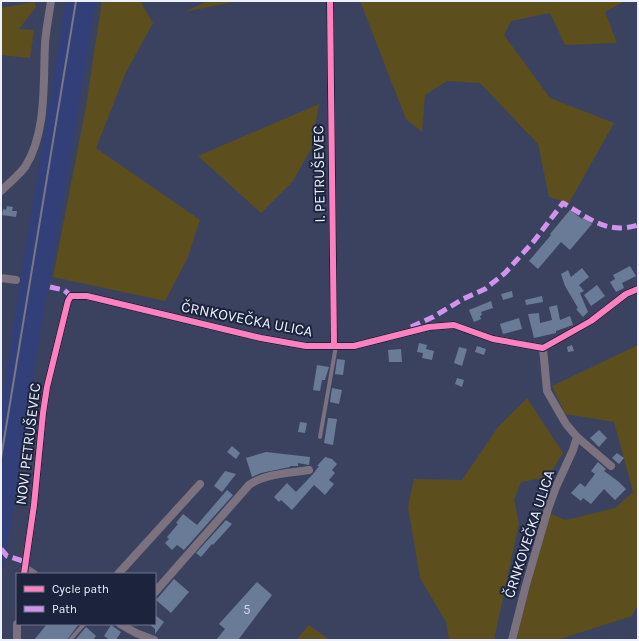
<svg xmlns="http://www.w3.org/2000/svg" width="639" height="641" viewBox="0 0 639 641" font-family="Karla,sans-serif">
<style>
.built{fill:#323f79}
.green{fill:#5d4e1e}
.building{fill:#6a7b97}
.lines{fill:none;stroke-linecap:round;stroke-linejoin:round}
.service{stroke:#7b717f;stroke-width:4}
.minor{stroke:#7b717f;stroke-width:8}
.rail{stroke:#797889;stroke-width:2}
.quiet{stroke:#d193ec;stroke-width:5;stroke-dasharray:10 5;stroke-linecap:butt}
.cycleway-casing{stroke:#1c233c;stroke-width:8}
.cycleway{stroke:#ff80c0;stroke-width:6}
.labels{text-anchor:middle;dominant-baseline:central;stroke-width:4;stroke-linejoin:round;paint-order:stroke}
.number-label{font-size:13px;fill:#ccd4e5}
.street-label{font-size:15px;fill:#edf1ff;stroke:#1c233c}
</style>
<rect width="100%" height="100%" fill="#3b4260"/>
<!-- built -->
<polygon class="built" points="66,1 96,1 56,244 42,320 5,560 1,576 1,408 19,288"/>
<!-- green -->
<g class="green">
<polygon points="102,1 140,1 153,23 126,72 96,148 200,220 188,257 165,301 53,277 85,112"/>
<polygon points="208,1 238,1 184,12"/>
<polygon points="360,1 625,1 605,12 617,43 565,45 550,13 511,21 504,35 550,98 614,123 569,203 549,197 538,144 480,83 447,81 425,95 422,132 406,119"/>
<polygon points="35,2 36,7 19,29 34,30 30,58 1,55 1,8"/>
<polygon points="319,104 311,149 293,181 261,213 198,156"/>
<polygon points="638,345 638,605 632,616 557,640 516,640 549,513 566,520 615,508 633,492 614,422 565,414 552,386"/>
<polygon points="527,398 563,453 548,477 521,482 514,500 519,523 494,640 449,640 446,622 420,578 408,507 414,479 462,480 498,427"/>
<polygon points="309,625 330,640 296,640"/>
</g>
<!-- building -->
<g class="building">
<polygon points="7,206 13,207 12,211 17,211 16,217 2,215 3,209 6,210"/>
<polygon points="570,210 582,219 583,217 592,224 570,250 561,242 538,269 529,261 551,235 550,234"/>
<polygon points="630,266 636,276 622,283 624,288 616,292 610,282 615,279 613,275"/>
<polygon points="582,268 589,277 579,285 584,291 580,293 588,312 583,317 576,309 578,308 565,286 561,274 568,270 571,277"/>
<polygon points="597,285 605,296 591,306 584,295"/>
<polygon points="512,291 513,297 503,300 501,294"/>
<polygon points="542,296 543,302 526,305 525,300"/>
<polygon points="491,301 493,308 481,312 482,315 480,316 481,319 474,322 469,310"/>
<polygon points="557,305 560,320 570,316 573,325 556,331 556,333 534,338 528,314 539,313 540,323 552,320 549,307"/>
<polygon points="519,318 522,329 503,334 500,324"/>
<polygon points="419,343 427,345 426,349 434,351 432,360 422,358 423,353 417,352"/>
<polygon points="572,345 574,351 568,352 567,347"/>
<polygon points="477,346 486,349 484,355 475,352"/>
<polygon points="459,347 467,349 462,366 454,363"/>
<polygon points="401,349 402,362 389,362 388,350"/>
<polygon points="337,359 345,360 343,375 335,374"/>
<polygon points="317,365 329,367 325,380 322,380 320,391 313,390"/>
<polygon points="457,378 464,380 462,387 455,384"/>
<polygon points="332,388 342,390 339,404 330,402"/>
<polygon points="328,418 337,419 333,445 324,443"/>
<polygon points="300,422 307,423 305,433 298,432"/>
<polygon points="599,430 607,438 599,447 590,438"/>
<polygon points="232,446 240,453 236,459 227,452"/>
<polygon points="266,452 310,457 309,465 298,463 298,466 290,466 290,467 261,473 252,477 246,458"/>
<polygon points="617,453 624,458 619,464 612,458"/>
<polygon points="325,457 332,459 337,464 332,470 335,473 329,480 334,484 325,495 314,485 292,510 281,500 279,502 274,497 287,483 296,492 313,474 319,466 317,466"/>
<polygon points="598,462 606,469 604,471 619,482 626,489 615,500 604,489 591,504 583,498 581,501 571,493 580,483 585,487 595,474 591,471"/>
<polygon points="225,471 236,474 222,492 214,486"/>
<polygon points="227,490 233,495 184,550 177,545 172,550 165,543 169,539 167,537 178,524 176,523 183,514 197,525"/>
<polygon points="226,520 232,524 213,545 212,544 201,557 196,553"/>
<polygon points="174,579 189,592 171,613 156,600"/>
<polygon points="257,582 272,595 238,640 216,640 225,629 219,624"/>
<polygon points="155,615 164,622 155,634 155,629 149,624 155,624"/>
<polygon points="47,624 79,624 67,640 34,640"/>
<polygon points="111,625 121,632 116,640 110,640 104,636"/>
<polygon points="86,627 96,636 93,640 75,640"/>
</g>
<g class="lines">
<!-- service -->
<g class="service">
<polyline points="320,437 336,346"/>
<polyline points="70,640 84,624"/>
</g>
<!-- minor -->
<g class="minor">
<polyline points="330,1 334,346"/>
<path d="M1,191C9,183 18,176 25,167C47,133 43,83 45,44C46,29 49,15 51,1"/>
<polyline points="1,278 16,280"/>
<polyline points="577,437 611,466"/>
<polyline points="25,568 34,574"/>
<polyline points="24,574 34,505 43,413 47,387 68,301 71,296 87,296 261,338 306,346 354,346 429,327 454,325 493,339 543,348 591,321 626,294 638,289"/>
<polyline points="118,574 200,484"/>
<path d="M155,592L249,485C263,474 291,473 309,470"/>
<polyline points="120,624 136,633 154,640"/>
<polyline points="17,640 17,624"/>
<polyline points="512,640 526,585 548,509 556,487 573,450 577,437 566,424 547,391 543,348"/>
</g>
<!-- rail -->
<polyline class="rail" points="1,458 76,1"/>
<!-- quiet -->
<g class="quiet">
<polyline points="50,287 64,290 71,296"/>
<path d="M411,327L433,317L463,299L485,289L505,273L534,241L563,203C589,218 607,235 638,225"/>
<polyline points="1,549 7,556 26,562"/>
</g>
<defs>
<g id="cycleway">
<polyline points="330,1 334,346"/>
<polyline points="24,574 34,505 43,413 47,387 68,301 71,296 87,296 261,338 306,346 354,346 429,327 454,325 493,339 543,348 591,321 626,294 638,289"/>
</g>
</defs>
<!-- cycleway casing -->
<use href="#cycleway" class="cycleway-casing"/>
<!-- cycleway -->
<use href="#cycleway" class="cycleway"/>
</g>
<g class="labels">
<!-- number labels -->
<g class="number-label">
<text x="247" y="609">5</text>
</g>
<!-- street labels -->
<g class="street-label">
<text transform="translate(319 174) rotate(-91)">I. PETRUŠEVEC</text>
<text transform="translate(247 319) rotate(11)">ČRNKOVEČKA ULICA</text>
<text transform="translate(28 444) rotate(-83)">NOVI PETRUŠEVEC</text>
<text transform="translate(529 534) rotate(-72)">ČRNKOVEČKA ULICA</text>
</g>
</g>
<!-- border -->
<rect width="639" height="641" fill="none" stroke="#edf1ff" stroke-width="4"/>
<!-- legend -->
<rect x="16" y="573" width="140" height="52" fill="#1c233c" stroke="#70758a"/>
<rect x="24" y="586" width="20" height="6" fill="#ff80c0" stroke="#70758a"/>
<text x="52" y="593" font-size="12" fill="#edf1ff">Cycle path</text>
<rect x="24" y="606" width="20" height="6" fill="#d193ec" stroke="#70758a"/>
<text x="52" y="613" font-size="12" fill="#edf1ff">Path</text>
</svg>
